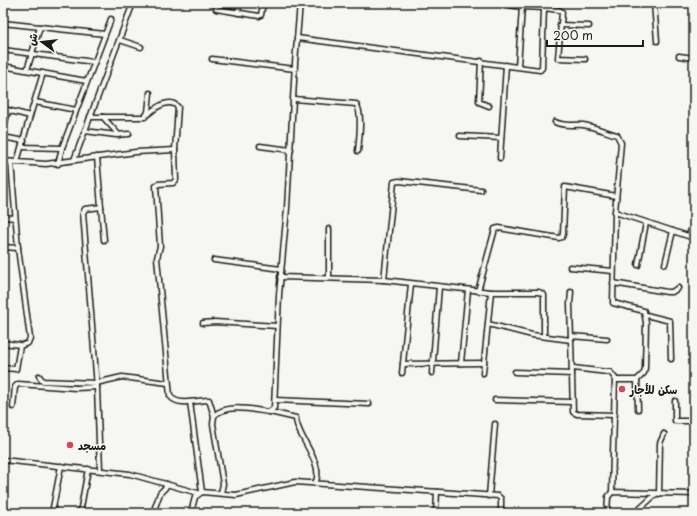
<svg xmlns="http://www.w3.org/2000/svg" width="697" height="516" viewBox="0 0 697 516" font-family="'Playpen Sans','Playpen Sans Arabic',sans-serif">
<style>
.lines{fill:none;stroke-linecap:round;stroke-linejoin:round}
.minor-casing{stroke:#1c1c1c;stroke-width:7}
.minor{stroke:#f6f6f2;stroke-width:4}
.poi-dot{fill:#d1495b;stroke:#f6f6f2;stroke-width:1.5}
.labels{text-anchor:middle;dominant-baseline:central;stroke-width:3;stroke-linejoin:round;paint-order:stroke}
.poi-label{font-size:11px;font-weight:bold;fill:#1c1c1c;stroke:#f6f6f2;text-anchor:start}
</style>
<rect width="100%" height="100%" fill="#f6f6f2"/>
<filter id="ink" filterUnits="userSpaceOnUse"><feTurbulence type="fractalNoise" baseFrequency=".025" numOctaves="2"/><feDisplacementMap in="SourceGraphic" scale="8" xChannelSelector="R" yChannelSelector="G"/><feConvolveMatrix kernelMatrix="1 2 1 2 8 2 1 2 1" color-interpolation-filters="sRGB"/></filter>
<g filter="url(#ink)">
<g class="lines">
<defs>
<g id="minor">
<polyline points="216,3 216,9 259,16 261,15 263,3"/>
<polyline points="654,3 657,41"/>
<polyline points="509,5 522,7 523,3"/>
<polyline points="238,13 239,3"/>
<polyline points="3,23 105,34"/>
<polyline points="560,25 589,26"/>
<polyline points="297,38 540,70 542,68 544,8 559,10 562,12 558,58 585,59"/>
<polyline points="120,40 141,47"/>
<polyline points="3,50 94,62"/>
<polyline points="679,56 694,58"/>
<polyline points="212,59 295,69"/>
<polyline points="481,61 479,102 489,106"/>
<polyline points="3,66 86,81"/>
<polyline points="518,66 522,7 544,8"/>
<polyline points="27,70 40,27"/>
<path d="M294,99L356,104C363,112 359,140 358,151"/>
<polyline points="35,102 76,110"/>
<polyline points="3,109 30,116 43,73"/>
<path d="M148,114C155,108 169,97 178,107L175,150L176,180L173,183L158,184L156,186L160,246L157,258L170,396C178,407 197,400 209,400L214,416"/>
<polyline points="90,117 145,117 148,112 150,93"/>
<polyline points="103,117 119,135"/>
<path d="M555,122C565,127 573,124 583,125C595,127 606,132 617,135L621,143L615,212L613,303L644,311L646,323L645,368L644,373L637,380H615"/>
<polyline points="85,131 116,135 129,134"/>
<polyline points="3,132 8,110"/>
<polyline points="460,136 501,138"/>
<polyline points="3,137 24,141"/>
<polyline points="260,146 291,150"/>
<polyline points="22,147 62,148 111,19"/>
<polyline points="97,157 101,207 85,209 83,213 97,387 100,470"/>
<polyline points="500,158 506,65"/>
<polyline points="74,160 133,3"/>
<polyline points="3,161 46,164 136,152 175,150"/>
<polyline points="17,162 30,116"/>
<polyline points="58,164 62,148"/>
<polyline points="101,207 104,240"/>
<polyline points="615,212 694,238"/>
<polyline points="3,217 15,218"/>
<polyline points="329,229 329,277"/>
<polyline points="689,236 694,218"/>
<polyline points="3,247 18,248"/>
<polyline points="214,260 281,269"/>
<polyline points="665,264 673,231"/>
<polyline points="638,265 646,223"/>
<polyline points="570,267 613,271"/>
<polyline points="280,277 384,280 491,292 539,292 544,295 544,336"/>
<polyline points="384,280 394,182 399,181 481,190"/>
<polyline points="613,283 667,292 672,292 678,288"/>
<polyline points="478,291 495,229 499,228 559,238 562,237 563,234 565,187 616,196"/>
<polyline points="571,292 570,304 573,412 577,414 615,415"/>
<polyline points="646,315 670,321 671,359"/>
<polyline points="203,323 215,322 277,326"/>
<polyline points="488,324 532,335 571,340"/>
<polyline points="571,336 607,339"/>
<polyline points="3,343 20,345"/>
<polyline points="461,363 468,290"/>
<polyline points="403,364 484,363"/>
<polyline points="3,368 16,369 20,346 28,343 30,338 18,248 11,162"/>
<polyline points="573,368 607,372 610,372 615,378 612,492"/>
<polyline points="515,372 572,374"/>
<polyline points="402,373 411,284"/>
<polyline points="432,373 439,287"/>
<polyline points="483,373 491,292"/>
<polyline points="39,376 43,381 96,383 122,377 168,383"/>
<polyline points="637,380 638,409"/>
<polyline points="275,400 369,404"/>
<polyline points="495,400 572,402"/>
<polyline points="675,401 675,421 694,421"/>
<polyline points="190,402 202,492"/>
<polyline points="13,407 15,387 18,384 76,388 97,387"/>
<path d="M270,412L296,418C296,436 326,465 315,483"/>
<polyline points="3,460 130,474 198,493"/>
<path d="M221,493L223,484L213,424L214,416C226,403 254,410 269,412L274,408L279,295L287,208L295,63L300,3"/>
<polyline points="659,494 660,443 664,434"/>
<polyline points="489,496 495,424"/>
<polyline points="52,513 61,466"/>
<polyline points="80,513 88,469"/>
<polyline points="153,513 160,493 165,488 167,484"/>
<polyline points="191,513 195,497 202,492 236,495 295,482 498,496 501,499 501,510 509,513"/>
<polyline points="436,513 437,492"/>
<polyline points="607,513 608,497 612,492 694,494"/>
<polyline points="635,513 656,494"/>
</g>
</defs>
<!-- minor casing -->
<use href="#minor" class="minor-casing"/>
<!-- minor -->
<use href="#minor" class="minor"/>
</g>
</g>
<!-- markers -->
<g class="poi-dot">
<circle cx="622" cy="389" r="4"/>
<circle cx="70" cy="445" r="4"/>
</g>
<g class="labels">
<!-- poi labels -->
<g class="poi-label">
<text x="630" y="389">سكن للأجار</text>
<text x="78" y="445">مسجد</text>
</g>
</g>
<!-- margin -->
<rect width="697" height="516" fill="none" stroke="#f6f6f2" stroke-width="16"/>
<rect x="8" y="8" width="681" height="500" fill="none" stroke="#1c1c1c" stroke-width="1.5" filter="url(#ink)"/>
<!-- north arrow -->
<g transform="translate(42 42) rotate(285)" stroke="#f6f6f2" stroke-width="3" paint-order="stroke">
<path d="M0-3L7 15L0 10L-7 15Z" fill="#1c1c1c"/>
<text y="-6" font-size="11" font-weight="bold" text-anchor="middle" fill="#1c1c1c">ش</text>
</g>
<!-- scale -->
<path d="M547 40v6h96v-6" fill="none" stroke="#1c1c1c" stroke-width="2"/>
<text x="553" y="40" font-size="12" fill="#1c1c1c" stroke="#f6f6f2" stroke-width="3" paint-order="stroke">200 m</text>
</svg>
